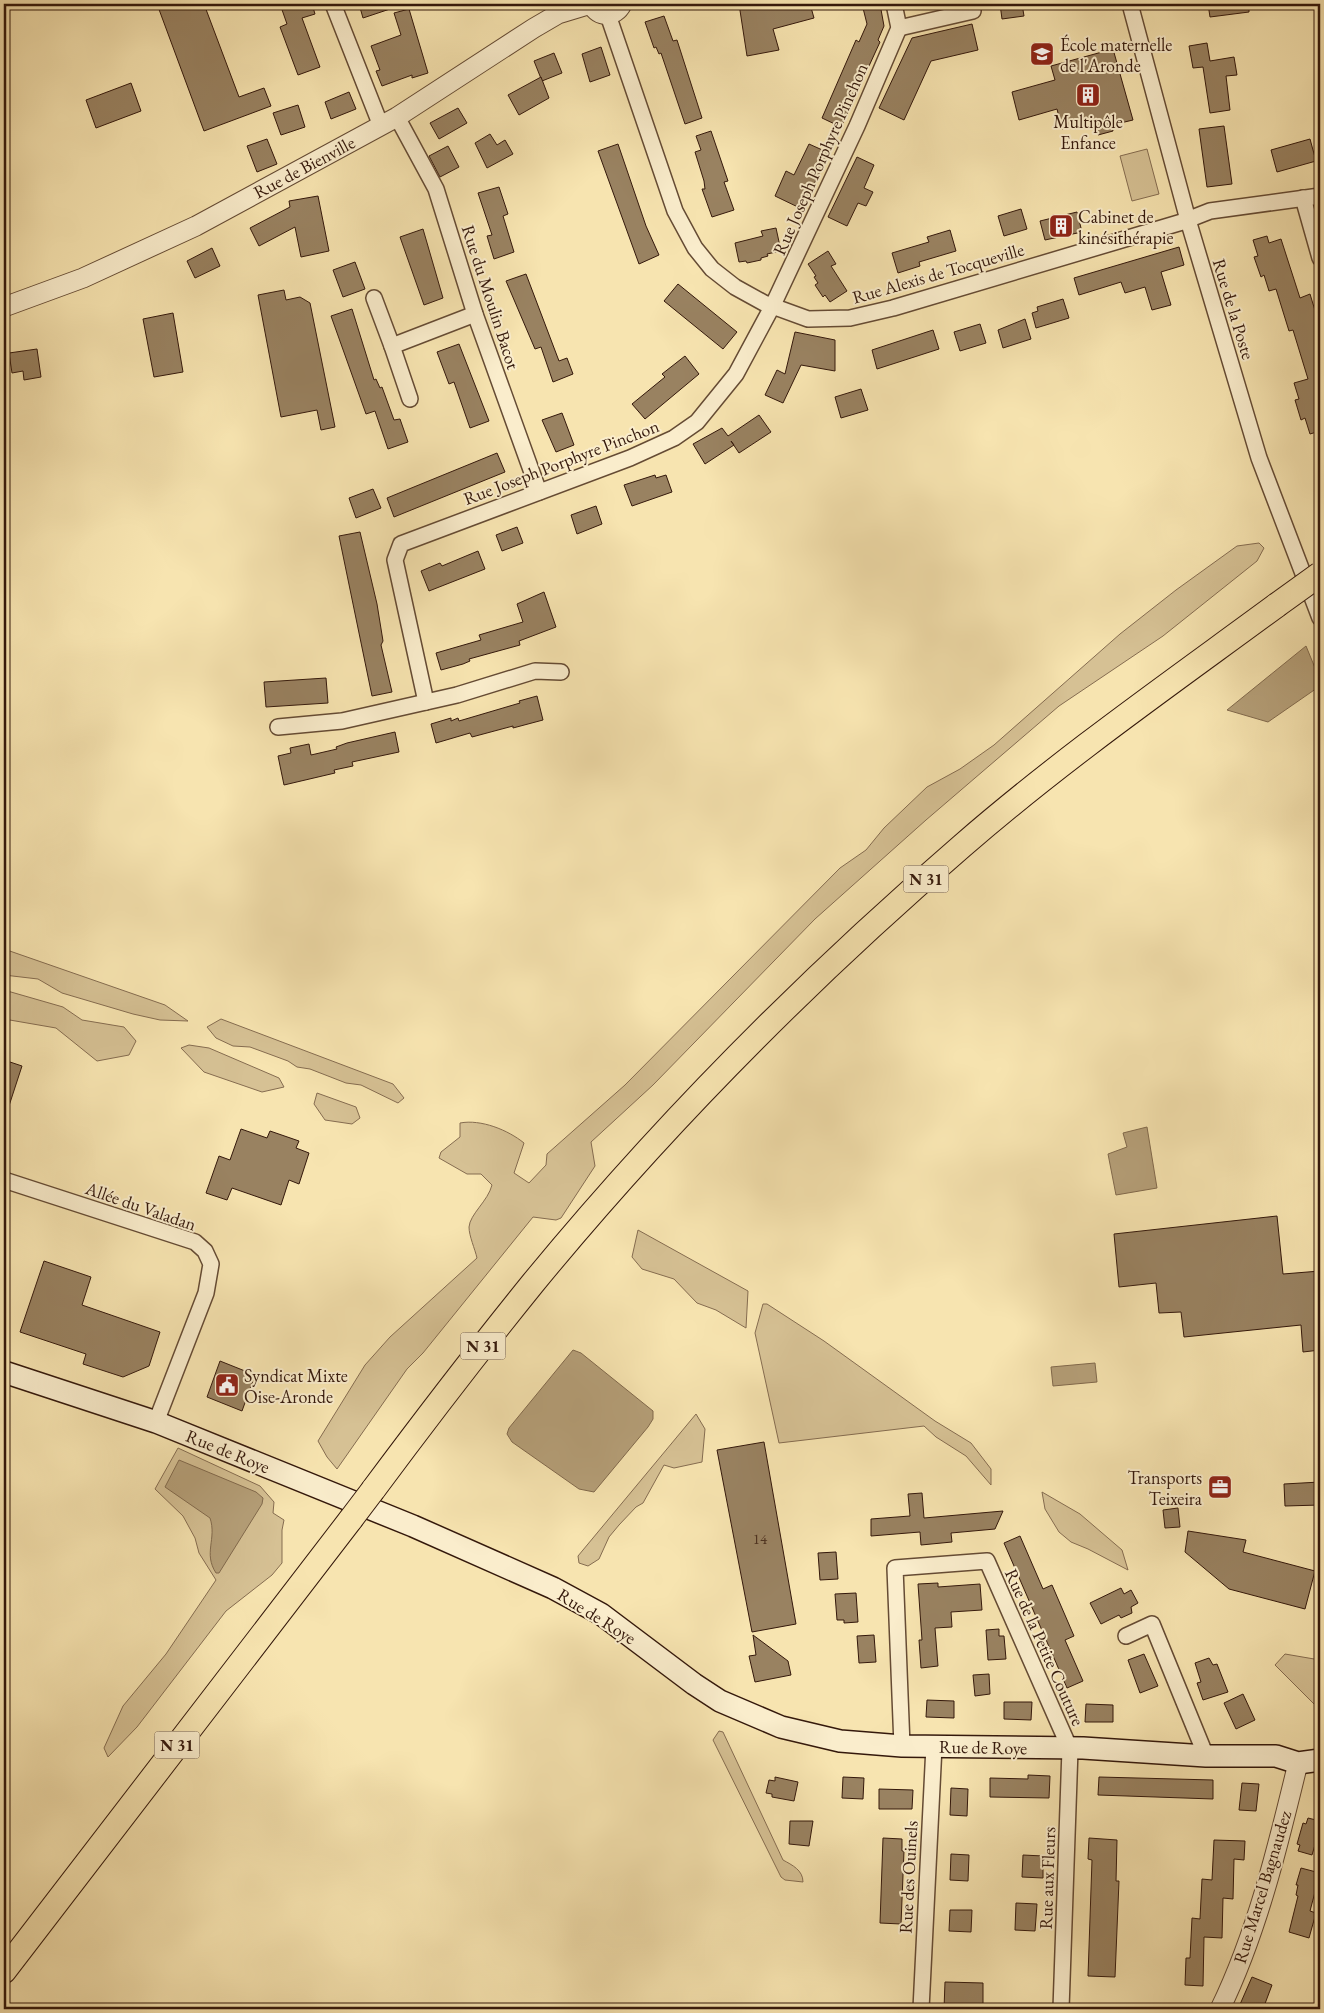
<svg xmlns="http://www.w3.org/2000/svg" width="1324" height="2013" viewBox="0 0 1324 2013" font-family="'EB Garamond',serif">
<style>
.green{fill:#d6c194;stroke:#856c50}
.water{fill:#b59f78;stroke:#81694c}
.building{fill:#998261;stroke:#34180b}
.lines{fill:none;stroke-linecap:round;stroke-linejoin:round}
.minor-casing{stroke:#654b34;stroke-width:18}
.tertiary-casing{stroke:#654b34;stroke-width:21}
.secondary-casing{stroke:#34180b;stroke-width:24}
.primary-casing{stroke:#34180b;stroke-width:26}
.minor{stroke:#faedcc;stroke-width:15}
.tertiary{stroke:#faedcc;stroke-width:19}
.secondary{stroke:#faedcc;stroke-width:21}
.primary{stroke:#f7e4b0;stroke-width:24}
.primary-bridge-casing{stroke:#34180b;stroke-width:26;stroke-linecap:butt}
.primary-bridge{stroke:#f7e4b0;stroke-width:24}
.labels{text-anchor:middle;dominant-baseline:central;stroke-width:4;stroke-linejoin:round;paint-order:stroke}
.number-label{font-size:15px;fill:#4d3220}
.shield{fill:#faedcc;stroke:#6f5845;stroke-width:1}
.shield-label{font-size:16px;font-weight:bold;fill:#34180b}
.poi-label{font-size:18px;fill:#34180b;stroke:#faedcc;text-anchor:start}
.street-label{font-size:18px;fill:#34180b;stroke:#faedcc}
</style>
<rect width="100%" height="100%" fill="#f7e4b0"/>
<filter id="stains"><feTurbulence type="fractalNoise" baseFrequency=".004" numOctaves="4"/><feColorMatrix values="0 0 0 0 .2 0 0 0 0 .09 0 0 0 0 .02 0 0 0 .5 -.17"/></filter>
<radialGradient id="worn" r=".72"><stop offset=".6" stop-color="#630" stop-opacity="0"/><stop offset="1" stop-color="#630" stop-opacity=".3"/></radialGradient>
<!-- green -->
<g class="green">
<polygon points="1147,149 1159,194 1132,201 1120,156"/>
<path d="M1259,543L1264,548L1257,561L1163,636L1059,706L926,820L815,919L653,1085L591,1142L595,1166L561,1218L556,1220L533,1217L423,1353L407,1369L337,1469L327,1457L318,1441L365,1365L390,1337L477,1258C475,1249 469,1236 469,1227C470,1214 488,1201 492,1185L481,1174H467L439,1158L441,1152L460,1137V1123C481,1119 508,1130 524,1143L514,1173L529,1183L546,1165L547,1154L625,1085L840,868L866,850L884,828L927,787L960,769L994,745L1120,634L1176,590L1237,546Z"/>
<polygon points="4,949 165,1005 188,1021 160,1020 133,1014 62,993 38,979 4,975"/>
<polygon points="4,990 63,1007 82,1020 124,1027 136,1041 129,1055 97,1061 56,1028 4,1019"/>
<polygon points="221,1019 393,1084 404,1098 398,1103 361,1085 346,1083 310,1069 297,1067 288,1061 250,1047 233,1046 216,1038 207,1027"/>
<polygon points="189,1045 209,1048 279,1078 284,1087 262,1092 204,1072 181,1048"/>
<polygon points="317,1093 356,1107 360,1118 352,1124 325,1120 314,1104"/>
<polygon points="638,1230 748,1291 746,1328 716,1310 697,1303 674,1279 642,1269 632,1257"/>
<polygon points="763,1304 767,1304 824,1341 935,1421 971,1443 991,1469 991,1485 966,1456 936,1437 924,1426 779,1443 755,1333"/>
<polygon points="696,1414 705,1429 702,1462 674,1468 664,1465 643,1503 636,1507 619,1525 609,1537 599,1559 588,1566 579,1563 578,1556"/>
<polygon points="178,1448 260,1486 274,1502 273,1513 284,1520 282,1530 282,1563 272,1575 226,1611 137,1727 108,1757 104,1748 123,1706 166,1654 216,1580 199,1553 195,1538 183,1516 155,1489"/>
<polygon points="1042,1492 1080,1514 1122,1550 1128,1570 1088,1549 1071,1542 1059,1532 1045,1509"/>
<polygon points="1285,1654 1320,1660 1320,1710 1275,1665"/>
<path d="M719,1731L723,1732L783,1860C792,1865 803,1870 803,1882L785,1880L781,1877L713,1740Z"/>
</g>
<!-- water -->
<g class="water">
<polygon points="1306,646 1320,680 1320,686 1268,722 1227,710"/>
<polygon points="1147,1127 1157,1188 1116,1195 1108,1154 1127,1147 1123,1133"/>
<polygon points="573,1350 581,1353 653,1411 653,1419 648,1427 594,1492 579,1489 512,1442 507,1434 509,1428"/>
<polygon points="1095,1363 1097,1382 1053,1386 1051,1367"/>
<path d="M179,1460L256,1492L263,1498L262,1504L219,1573H216C203,1553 217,1539 210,1518L165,1487Z"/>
</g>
<!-- building -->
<g class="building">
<polygon points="157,4 204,4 239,97 264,88 271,106 204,131"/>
<polygon points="280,4 312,4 315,14 302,18 320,67 298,75 280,27 287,24"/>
<polygon points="359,4 398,4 399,6 363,18"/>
<polygon points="739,4 810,4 814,18 773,29 779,50 747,56"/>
<polygon points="862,4 880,4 884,26 878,40 880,42 841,127 822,118 856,40 859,42 867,24"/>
<polygon points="1000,4 1022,4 1024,16 1002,19"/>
<polygon points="1208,4 1249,4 1249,12 1210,17"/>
<polygon points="409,9 428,73 412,78 412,75 382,86 376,71 380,70 371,46 401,35 394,13"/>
<polygon points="664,16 673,41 677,40 702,118 685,124 661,53 659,54 656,47 654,48 645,22"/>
<polygon points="972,24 978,50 931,61 904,120 879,108 912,38"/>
<polygon points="1207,43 1210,61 1234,57 1237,75 1226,76 1230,110 1210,113 1203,67 1193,68 1189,46"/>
<polygon points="601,47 610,75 590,82 582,54"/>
<polygon points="1113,49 1133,120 1112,125 1113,131 1098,135 1094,120 1062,129 1057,109 1019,120 1012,92 1055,80 1051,66"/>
<polygon points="554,53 562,73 542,81 534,61"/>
<polygon points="541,77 549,98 519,115 508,95"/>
<polygon points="131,83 141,111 96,128 86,100"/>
<polygon points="349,92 356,109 331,119 325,102"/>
<polygon points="298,105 305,127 281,135 273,113"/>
<polygon points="458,108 467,123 439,139 430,123"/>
<polygon points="1224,126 1232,184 1207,187 1199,129"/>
<polygon points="711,131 728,181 724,182 734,210 712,217 702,189 705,189 704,181 695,152 701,150 696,136"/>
<polygon points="490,134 497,145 505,140 513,154 487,168 475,143"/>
<polygon points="267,139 277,164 257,172 247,146"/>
<polygon points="1310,139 1316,161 1277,172 1271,150"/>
<polygon points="618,144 646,226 659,255 639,264 598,151"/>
<polygon points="809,144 829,153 802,209 775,196 786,171 794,175"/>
<polygon points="448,146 459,167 440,177 429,156"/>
<polygon points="857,157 874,165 864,188 873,192 866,206 858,203 847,226 828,217"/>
<polygon points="499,187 508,214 503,216 514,252 494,259 487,236 492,235 478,193"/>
<polygon points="318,196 329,251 301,257 295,227 259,246 250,228 290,207 289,201"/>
<polygon points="1021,209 1027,229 1004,236 998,216"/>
<polygon points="1077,212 1082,232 1045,240 1040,221"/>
<polygon points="776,228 781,251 767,254 768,256 761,258 761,260 747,263 746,261 739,262 735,243 763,236 761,231"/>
<polygon points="423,229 443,298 424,305 400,237"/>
<polygon points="950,230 956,251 919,262 920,266 898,273 892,253 929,242 927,237"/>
<polygon points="1267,236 1269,243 1281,239 1300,298 1310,294 1320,327 1320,331 1315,332 1320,350 1320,431 1310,434 1305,418 1301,420 1295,400 1299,399 1294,383 1308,379 1293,330 1289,331 1276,289 1269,291 1264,275 1261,277 1254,257 1258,256 1253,240"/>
<polygon points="1179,247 1184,265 1161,272 1171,305 1152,310 1145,287 1125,293 1121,282 1079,295 1074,278"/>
<polygon points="212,248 220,266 195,278 187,261"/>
<polygon points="828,251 836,264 831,266 847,291 830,302 825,295 823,297 815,285 818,283 814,277 816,276 808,264"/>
<polygon points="355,262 365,289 343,297 333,270"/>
<polygon points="526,274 559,361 567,358 573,374 553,382 541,347 535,349 506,281"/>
<polygon points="678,284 737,332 723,349 664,301"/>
<polygon points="284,290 286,300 300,297 310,303 335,427 321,430 317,410 281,417 258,295"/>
<polygon points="1063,299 1069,318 1036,328 1032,313 1038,311 1037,307"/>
<polygon points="352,309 374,380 376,379 380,388 382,387 394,420 400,419 408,442 388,449 375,411 366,414 331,316"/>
<polygon points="173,313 183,372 154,377 143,319"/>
<polygon points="1025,319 1031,339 1003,348 998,330"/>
<polygon points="980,324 986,343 960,351 954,332"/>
<polygon points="933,330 939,349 877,369 872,350"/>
<polygon points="795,332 835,340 835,371 801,365 783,403 765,395 777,370 785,374"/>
<polygon points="459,344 489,421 470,428 454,382 449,384 437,352"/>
<polygon points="37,349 41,377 24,380 23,371 12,373 9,353"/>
<polygon points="685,356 699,374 645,419 632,404 665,377 662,374"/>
<polygon points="861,389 868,410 841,418 835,397"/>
<polygon points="562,413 574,445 556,452 542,420"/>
<polygon points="759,415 771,432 739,453 731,441 734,445 705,464 693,444 722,428 728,436"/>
<polygon points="497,453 505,472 394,517 387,498"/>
<polygon points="655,475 656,478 666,475 672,492 632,506 624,485"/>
<polygon points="373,489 381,508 356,518 349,498"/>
<polygon points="596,506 602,524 577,534 571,515"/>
<polygon points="517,527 523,543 502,551 496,535"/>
<polygon points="360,532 377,604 383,641 381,645 392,692 372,696 339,536"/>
<polygon points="478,551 485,569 429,591 421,571 440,563 442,566"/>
<polygon points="544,592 556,627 519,641 520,645 469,659 470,661 463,664 441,670 436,653 481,640 479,635 523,622 517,604"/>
<polygon points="326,678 328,703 266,707 264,682"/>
<polygon points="537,696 543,720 513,728 513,726 472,737 470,733 436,743 431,724 451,718 451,721 458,718 459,721 520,703 519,701"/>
<polygon points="395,732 399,752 352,762 353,766 334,770 335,773 284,785 278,756 291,753 290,748 309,744 311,755 337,749 336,747 347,743"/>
<polygon points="4,1060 22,1066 6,1115 4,1114"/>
<polygon points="241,1129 267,1138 270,1131 299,1141 296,1148 309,1153 299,1184 289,1180 281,1205 232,1188 227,1200 206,1193 219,1156 230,1160"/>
<polygon points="1277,1216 1283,1274 1320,1271 1320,1350 1303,1352 1301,1325 1184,1337 1181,1312 1159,1313 1156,1283 1119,1287 1114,1234"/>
<polygon points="44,1261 91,1277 82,1305 160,1332 149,1366 123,1377 83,1364 86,1354 20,1332"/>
<polygon points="220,1361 255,1375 242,1411 207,1397"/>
<polygon points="764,1442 796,1624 752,1632 717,1450"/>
<polygon points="1320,1482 1320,1505 1285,1506 1284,1484"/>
<polygon points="922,1493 924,1518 1003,1511 995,1529 951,1533 952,1542 921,1545 920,1532 871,1536 871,1519 910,1516 908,1494"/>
<polygon points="1178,1508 1180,1527 1165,1528 1163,1510"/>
<polygon points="1188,1531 1246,1540 1243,1552 1315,1571 1305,1609 1229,1589 1185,1552"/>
<polygon points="1020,1536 1043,1589 1052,1585 1074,1636 1065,1640 1083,1681 1067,1688 1004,1543"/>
<polygon points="836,1552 838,1579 820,1580 818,1553"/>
<polygon points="938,1583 938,1587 980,1584 982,1610 951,1612 952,1627 935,1628 938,1666 921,1668 919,1640 922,1640 918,1584"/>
<polygon points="1121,1588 1124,1594 1131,1590 1138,1603 1131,1607 1132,1613 1121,1618 1119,1615 1101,1624 1090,1603"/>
<polygon points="856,1593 858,1622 844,1623 844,1620 837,1620 835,1594"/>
<polygon points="999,1629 999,1636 1004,1636 1006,1659 988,1660 986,1630"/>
<polygon points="753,1635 788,1661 791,1675 755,1682 749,1656 756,1655"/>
<polygon points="874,1635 876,1662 859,1663 857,1636"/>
<polygon points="1144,1654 1158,1686 1140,1693 1128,1660"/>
<polygon points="1209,1658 1213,1665 1217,1664 1228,1692 1203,1700 1197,1683 1201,1682 1195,1663"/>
<polygon points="989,1674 990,1694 975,1696 973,1675"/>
<polygon points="1243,1694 1255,1720 1236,1729 1224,1703"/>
<polygon points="927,1700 954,1701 954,1718 926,1717"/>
<polygon points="1004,1702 1032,1702 1031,1720 1004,1719"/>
<polygon points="1086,1704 1113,1705 1113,1722 1085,1722"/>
<polygon points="1028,1775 1050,1776 1049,1798 990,1797 990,1778 1028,1779"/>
<polygon points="775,1777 798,1782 794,1801 772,1797 772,1794 766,1793 769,1780 775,1781"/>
<polygon points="843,1777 864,1778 863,1799 842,1798"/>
<polygon points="1099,1777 1213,1780 1213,1799 1098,1795"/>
<polygon points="1242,1783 1259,1784 1256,1811 1239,1810"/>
<polygon points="951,1788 968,1789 967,1816 950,1815"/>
<polygon points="879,1789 913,1790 912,1809 879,1809"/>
<polygon points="1308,1818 1320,1821 1320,1839 1317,1838 1312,1855 1298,1851 1300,1845 1297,1844 1303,1823 1306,1824"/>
<polygon points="790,1821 813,1821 809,1846 789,1844"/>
<polygon points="883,1838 902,1839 902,1851 904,1851 901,1924 880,1923"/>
<polygon points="1089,1838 1117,1840 1116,1881 1119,1881 1115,1977 1088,1976 1092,1860 1088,1859"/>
<polygon points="1214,1840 1245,1841 1244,1860 1234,1859 1233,1899 1223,1898 1222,1938 1204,1937 1203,1986 1185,1985 1186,1958 1190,1958 1192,1918 1200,1919 1202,1879 1212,1880"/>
<polygon points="951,1854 969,1855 968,1881 950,1880"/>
<polygon points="1023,1855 1043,1856 1043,1878 1022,1877"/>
<polygon points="1301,1868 1320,1873 1310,1911 1316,1913 1309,1938 1289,1932 1298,1896 1296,1895 1298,1885 1296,1885"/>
<polygon points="1016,1903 1037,1904 1035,1931 1015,1930"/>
<polygon points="950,1910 972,1910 971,1932 949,1931"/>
<polygon points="1252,1977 1272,1985 1263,2009 1238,2009"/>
<polygon points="945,1982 983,1983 983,2009 944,2009"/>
</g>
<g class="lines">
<defs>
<g id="minor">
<polyline points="333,4 381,126"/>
<polyline points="1130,4 1188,220 1259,458 1320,618"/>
<polyline points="608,15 675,211 695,248 712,269 735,287 764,303 808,319 850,318 893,308 1182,222 1210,211 1320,196"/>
<polyline points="899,28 973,11 971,4"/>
<polyline points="397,117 436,189 475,314 539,492"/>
<polyline points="1303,198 1320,258"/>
<polyline points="374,298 392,346"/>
<polyline points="410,399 392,346 475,314"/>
<polyline points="426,702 395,560 401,544 630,458 674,438 697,422 736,374 773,305 857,126 899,28 894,4"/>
<polyline points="278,727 342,721 457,695 535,671 561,672"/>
<polyline points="4,1180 195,1242 205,1251 211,1264 206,1293 156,1422"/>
<polyline points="1126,1636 1152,1624 1206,1756"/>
<polyline points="902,1746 895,1568 987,1561 1070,1749 1061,2009"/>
<polyline points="921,2009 934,1746"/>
</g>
<g id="tertiary">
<path d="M4,307L83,278L196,226L397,117L534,28L558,14L591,4C599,18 615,18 622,4"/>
<path d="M1220,2009C1257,1933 1278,1846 1298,1763"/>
</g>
<polyline id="secondary" points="4,1372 156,1422 413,1526 553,1588 601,1614 694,1684 720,1701 781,1727 840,1741 902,1746 1083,1748 1206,1756 1276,1756 1298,1763 1320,1760"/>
<g id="primary">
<path d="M373,1490C425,1420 478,1351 533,1283C662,1126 809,978 962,846C1062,759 1171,683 1277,605"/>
<polyline points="4,1971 351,1519"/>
</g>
</defs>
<!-- minor casing -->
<use href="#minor" class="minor-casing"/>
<!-- tertiary casing -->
<use href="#tertiary" class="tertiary-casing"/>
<!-- secondary casing -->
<use href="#secondary" class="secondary-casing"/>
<!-- primary casing -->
<use href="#primary" class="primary-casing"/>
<!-- minor -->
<use href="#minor" class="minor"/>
<!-- tertiary -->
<use href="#tertiary" class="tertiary"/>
<!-- secondary -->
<use href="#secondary" class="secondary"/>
<!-- primary -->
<use href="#primary" class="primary"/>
<defs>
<g id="primary-bridge">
<polyline points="1277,605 1320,574"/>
<polyline points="351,1519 373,1490"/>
</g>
</defs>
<!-- primary-bridge casing -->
<use href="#primary-bridge" class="primary-bridge-casing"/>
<!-- primary-bridge -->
<use href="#primary-bridge" class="primary-bridge"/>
</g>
<!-- icons -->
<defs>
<symbol id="school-square" viewBox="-11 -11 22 22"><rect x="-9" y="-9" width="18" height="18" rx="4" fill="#8f2418" stroke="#faedcc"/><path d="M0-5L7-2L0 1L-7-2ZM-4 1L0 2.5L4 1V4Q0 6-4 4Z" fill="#fff"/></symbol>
<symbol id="building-square" viewBox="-11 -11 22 22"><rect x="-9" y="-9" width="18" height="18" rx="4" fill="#8f2418" stroke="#faedcc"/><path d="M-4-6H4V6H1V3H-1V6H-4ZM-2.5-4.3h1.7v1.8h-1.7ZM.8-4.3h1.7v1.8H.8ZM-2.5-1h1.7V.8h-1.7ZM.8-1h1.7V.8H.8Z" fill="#fff"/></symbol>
<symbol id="civic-square" viewBox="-11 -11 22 22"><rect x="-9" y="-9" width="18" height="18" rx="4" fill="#8f2418" stroke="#faedcc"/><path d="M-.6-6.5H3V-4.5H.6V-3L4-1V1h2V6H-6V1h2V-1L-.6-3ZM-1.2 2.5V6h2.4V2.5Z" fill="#fff"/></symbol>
<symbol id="office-square" viewBox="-11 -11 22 22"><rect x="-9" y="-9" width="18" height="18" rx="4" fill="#8f2418" stroke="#faedcc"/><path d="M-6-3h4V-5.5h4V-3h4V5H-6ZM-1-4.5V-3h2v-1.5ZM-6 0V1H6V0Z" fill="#fff"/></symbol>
</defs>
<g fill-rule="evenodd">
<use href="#school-square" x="1028" y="40" width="28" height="28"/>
<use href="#building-square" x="1074" y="81" width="28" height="28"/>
<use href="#building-square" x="1047" y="212" width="28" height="28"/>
<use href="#civic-square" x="213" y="1371" width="28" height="28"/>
<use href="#office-square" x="1206" y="1473" width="28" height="28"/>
</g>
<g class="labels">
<!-- number labels -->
<g class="number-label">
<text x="760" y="1538">14</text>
</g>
<!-- shield labels -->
<g class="shield">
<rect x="903.5" y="865.5" width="45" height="27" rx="4"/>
<rect x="460.5" y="1332.5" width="45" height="27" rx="4"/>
<rect x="154.5" y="1731.5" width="45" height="27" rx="4"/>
</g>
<g class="shield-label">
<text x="926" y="879">N 31</text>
<text x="483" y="1346">N 31</text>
<text x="177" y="1745">N 31</text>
</g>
<!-- poi labels -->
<g class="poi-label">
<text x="1060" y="44">École maternelle<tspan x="1060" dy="21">de l'Aronde</tspan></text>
<text x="1088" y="121" text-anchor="middle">Multipôle<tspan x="1088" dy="21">Enfance</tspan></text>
<text x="1078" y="216">Cabinet de<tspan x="1078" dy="21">kinésithérapie</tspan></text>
<text x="244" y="1375">Syndicat Mixte<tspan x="244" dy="21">Oise-Aronde</tspan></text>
<text x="1202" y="1477" text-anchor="end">Transports<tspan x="1202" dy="21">Teixeira</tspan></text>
</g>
<!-- street labels -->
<g class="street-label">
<text transform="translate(820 159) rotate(-66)">Rue Joseph Porphyre Pinchon</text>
<text transform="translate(304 167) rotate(-28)">Rue de Bienville</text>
<text transform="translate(938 273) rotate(-16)">Rue Alexis de Tocqueville</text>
<text transform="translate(491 297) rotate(72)">Rue du Moulin Bacot</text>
<text transform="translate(1234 309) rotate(73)">Rue de la Poste</text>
<text transform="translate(561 462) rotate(-21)">Rue Joseph Porphyre Pinchon</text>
<text transform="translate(141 1206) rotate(19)">Allée du Valadan</text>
<text transform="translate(228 1451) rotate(22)">Rue de Roye</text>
<text transform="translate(597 1616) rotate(32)">Rue de Roye</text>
<text transform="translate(1045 1647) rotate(66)">Rue de la Petite Couture</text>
<text transform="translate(983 1747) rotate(1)">Rue de Roye</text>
<text transform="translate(908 1877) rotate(-87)">Rue des Ouinels</text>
<text transform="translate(1047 1878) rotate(-88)">Rue aux Fleurs</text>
<text transform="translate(1262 1887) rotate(-73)">Rue Marcel Bagnaudez</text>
</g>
</g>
<!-- margin -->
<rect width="1324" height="2013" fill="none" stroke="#f7e4b0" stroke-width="20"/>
<rect x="5" y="5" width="1314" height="2003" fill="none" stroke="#34180b" stroke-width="2.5"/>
<rect x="10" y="10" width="1304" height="1993" fill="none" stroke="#34180b"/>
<rect width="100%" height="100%" filter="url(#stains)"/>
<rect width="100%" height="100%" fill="url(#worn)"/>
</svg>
